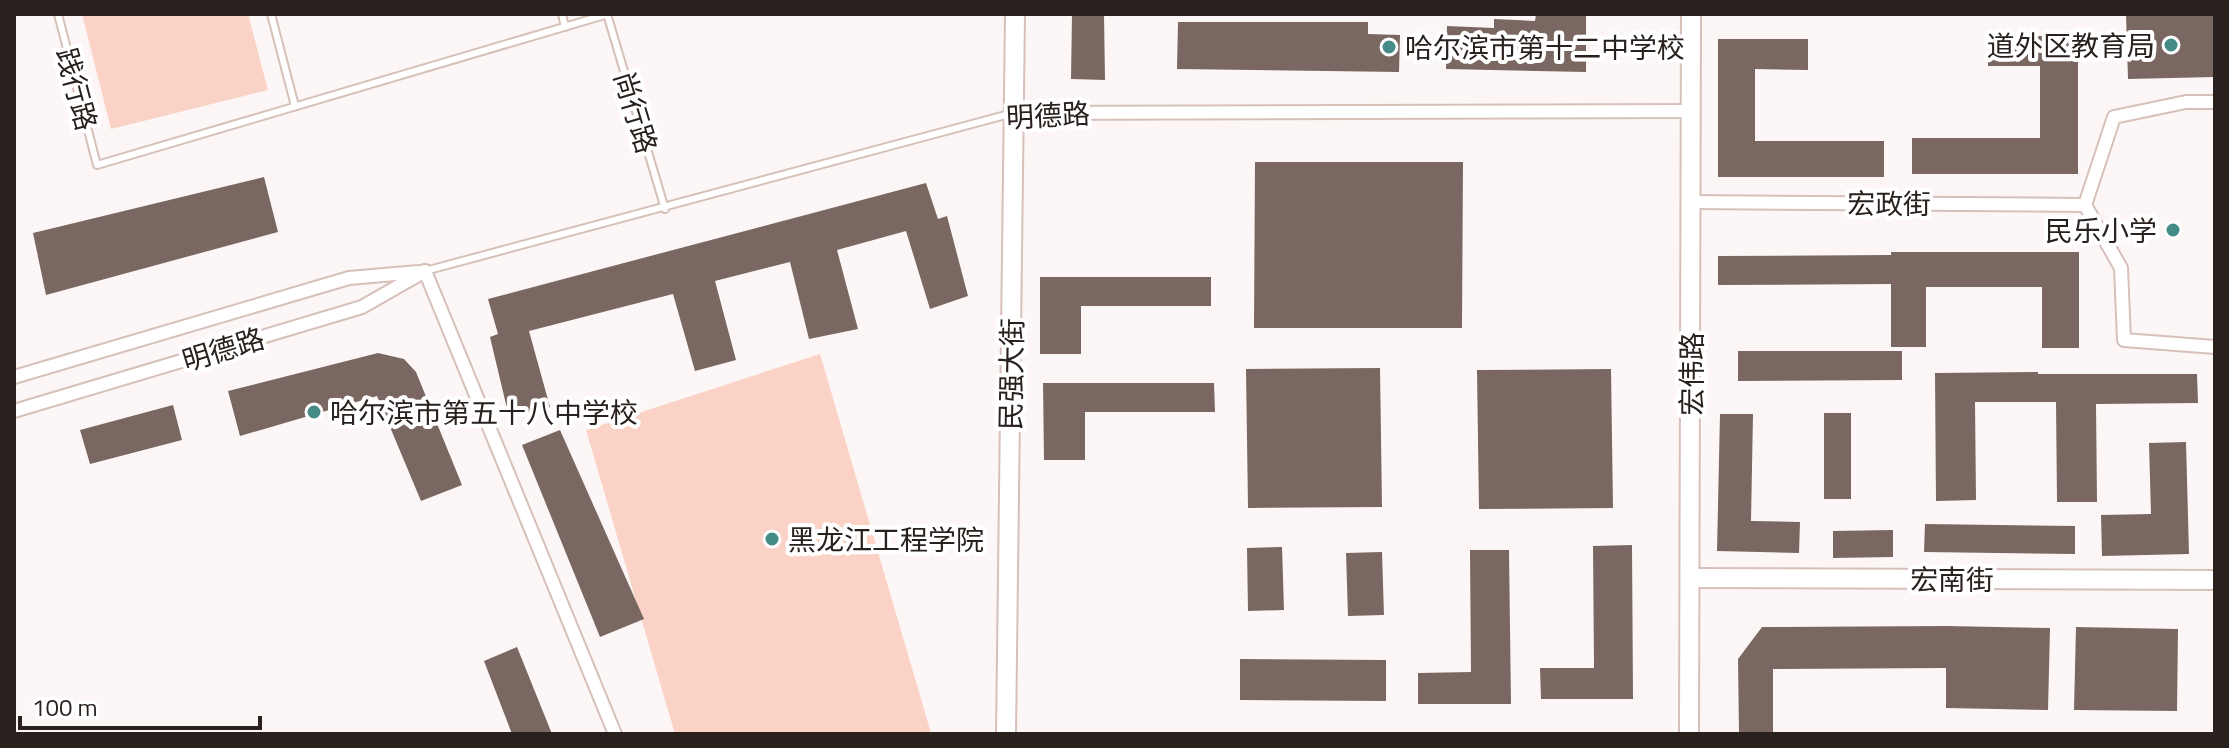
<svg xmlns="http://www.w3.org/2000/svg" width="2229" height="748" viewBox="0 0 2229 748" font-family="'Titillium Web','Noto Sans SC',sans-serif">
<style>
.green{fill:#fad3c6}
.building{fill:#7a6761}
.lines{fill:none;stroke-linecap:round;stroke-linejoin:round}
.lane-casing{stroke:#d6c0b9;stroke-width:10}
.street-casing{stroke:#d6c0b9;stroke-width:16}
.secondary-casing{stroke:#d6c0b9;stroke-width:22}
.lane{stroke:#fff;stroke-width:6}
.street{stroke:#fff;stroke-width:12}
.secondary{stroke:#fff;stroke-width:18}
.poi-dot{fill:#458c88;stroke:#fff;stroke-width:3}
.labels{text-anchor:middle;dominant-baseline:central;stroke-width:8;stroke-linejoin:round;paint-order:stroke}
.poi-label{font-size:28px;fill:#29211e;stroke:#fff;text-anchor:start}
.street-label{font-size:28px;fill:#29211e;stroke:#fff}
</style>
<rect width="100%" height="100%" fill="#fcf7f6"/>
<!-- green -->
<g class="green">
<polygon points="82,14 248,14 268,90 111,129"/>
<polygon points="820,354 931,733 675,734 586,430"/>
</g>
<!-- building -->
<g class="building">
<polygon points="1072,14 1104,14 1105,80 1071,79"/>
<polygon points="1536,14 1586,14 1586,72 1446,69 1447,26 1494,28 1494,19 1535,21"/>
<polygon points="2126,14 2215,14 2215,77 2128,79"/>
<polygon points="1178,22 1368,22 1368,34 1400,35 1399,72 1177,69"/>
<polygon points="1988,36 2078,36 2078,174 1912,174 1912,138 2040,138 2040,66 1988,66"/>
<polygon points="1718,39 1808,39 1808,70 1755,69 1755,141 1884,141 1884,177 1718,177"/>
<polygon points="1255,162 1463,162 1462,328 1254,328"/>
<polygon points="264,177 278,232 46,295 33,233"/>
<polygon points="926,183 938,219 947,216 968,296 930,309 906,231 837,250 858,329 809,339 790,262 715,281 736,360 695,371 673,294 529,331 550,407 509,417 490,337 498,334 488,299"/>
<polygon points="1891,252 2079,252 2079,348 2042,348 2042,287 1926,287 1926,347 1891,347 1891,284 1718,285 1718,256 1891,255"/>
<polygon points="1040,277 1211,277 1211,306 1081,306 1081,354 1040,354"/>
<polygon points="1738,351 1902,351 1902,380 1738,381"/>
<polygon points="378,353 404,359 416,372 462,485 421,501 377,396 240,436 228,391"/>
<polygon points="1380,368 1382,507 1248,508 1246,369"/>
<polygon points="1611,369 1613,508 1479,509 1477,370"/>
<polygon points="2038,372 2038,374 2197,374 2198,403 2096,404 2097,502 2057,502 2056,402 1975,402 1976,500 1936,501 1935,373"/>
<polygon points="1043,383 1214,383 1215,412 1085,412 1085,460 1044,460"/>
<polygon points="173,405 182,440 90,464 80,430"/>
<rect x="1824" y="413" width="27" height="86"/>
<polygon points="1720,414 1753,414 1751,521 1800,522 1799,553 1717,551"/>
<polygon points="560,430 644,619 600,637 522,445"/>
<polygon points="2186,442 2189,554 2102,556 2101,515 2151,514 2149,443"/>
<polygon points="1925,524 2075,526 2075,554 1924,552"/>
<polygon points="1893,530 1893,557 1833,558 1833,531"/>
<polygon points="1632,545 1633,699 1541,699 1540,668 1594,668 1593,546"/>
<polygon points="1282,547 1284,610 1248,611 1247,548"/>
<polygon points="1470,550 1509,550 1511,704 1418,704 1418,673 1471,672"/>
<polygon points="1382,552 1384,615 1348,616 1346,553"/>
<polygon points="1947,626 2050,628 2048,710 1946,708 1946,668 1773,669 1773,734 1739,734 1738,659 1762,627"/>
<polygon points="2076,627 2178,629 2177,711 2074,710"/>
<polygon points="517,647 552,734 512,734 484,661"/>
<polygon points="1240,659 1386,660 1386,701 1240,700"/>
</g>
<g class="lines">
<defs>
<g id="lane">
<polyline points="58,14 97,165 608,14"/>
<polyline points="271,14 295,106"/>
<polyline points="562,14 565,27"/>
<polyline points="607,14 665,209"/>
<polyline points="425,271 1013,113"/>
</g>
<g id="street">
<polyline points="1014,113 1692,111"/>
<polyline points="1692,202 2085,205"/>
<polyline points="2085,205 2121,268 2124,340 2215,347"/>
<polyline points="2085,205 2114,117 2186,102 2215,102"/>
<polyline points="425,271 615,734"/>
<polyline points="14,377 349,278 418,272"/>
<polyline points="14,411 362,307 425,271"/>
</g>
<g id="secondary">
<polyline points="1690,578 2215,580"/>
<polyline points="1006,734 1015,14"/>
<polyline points="1689,734 1691,14"/>
</g>
</defs>
<!-- lane casing -->
<use href="#lane" class="lane-casing"/>
<!-- street casing -->
<use href="#street" class="street-casing"/>
<!-- secondary casing -->
<use href="#secondary" class="secondary-casing"/>
<!-- lane -->
<use href="#lane" class="lane"/>
<!-- street -->
<use href="#street" class="street"/>
<!-- secondary -->
<use href="#secondary" class="secondary"/>
</g>
<!-- markers -->
<g class="poi-dot">
<circle cx="2171" cy="45" r="8"/>
<circle cx="1389" cy="47" r="8"/>
<circle cx="2173" cy="230" r="8"/>
<circle cx="314" cy="412" r="8"/>
<circle cx="772" cy="539" r="8"/>
</g>
<g class="labels">
<!-- poi labels -->
<g class="poi-label">
<text x="2155" y="45" text-anchor="end">道外区教育局</text>
<text x="1405" y="47">哈尔滨市第十二中学校</text>
<text x="2157" y="230" text-anchor="end">民乐小学</text>
<text x="330" y="412">哈尔滨市第五十八中学校</text>
<text x="788" y="539">黑龙江工程学院</text>
</g>
<!-- street labels -->
<g class="street-label">
<text transform="translate(77 89) rotate(75)">践行路</text>
<text transform="translate(636 112) rotate(73)">尚行路</text>
<text transform="translate(1048 115) rotate(-3)">明德路</text>
<text x="1889" y="203">宏政街</text>
<text transform="translate(223 349) rotate(-17)">明德路</text>
<text transform="translate(1011 374) rotate(-89)">民强大街</text>
<text transform="translate(1691 374) rotate(-90)">宏伟路</text>
<text x="1952" y="579">宏南街</text>
</g>
</g>
<!-- border -->
<rect width="2229" height="748" fill="none" stroke="#29211e" stroke-width="32"/>
<!-- scale -->
<path d="M20 716v12h240v-12" fill="none" stroke="#29211e" stroke-width="4"/>
<text x="32" y="716" font-size="24" fill="#29211e" stroke="#ffffff" stroke-width="6" paint-order="stroke">100 m</text>
</svg>
